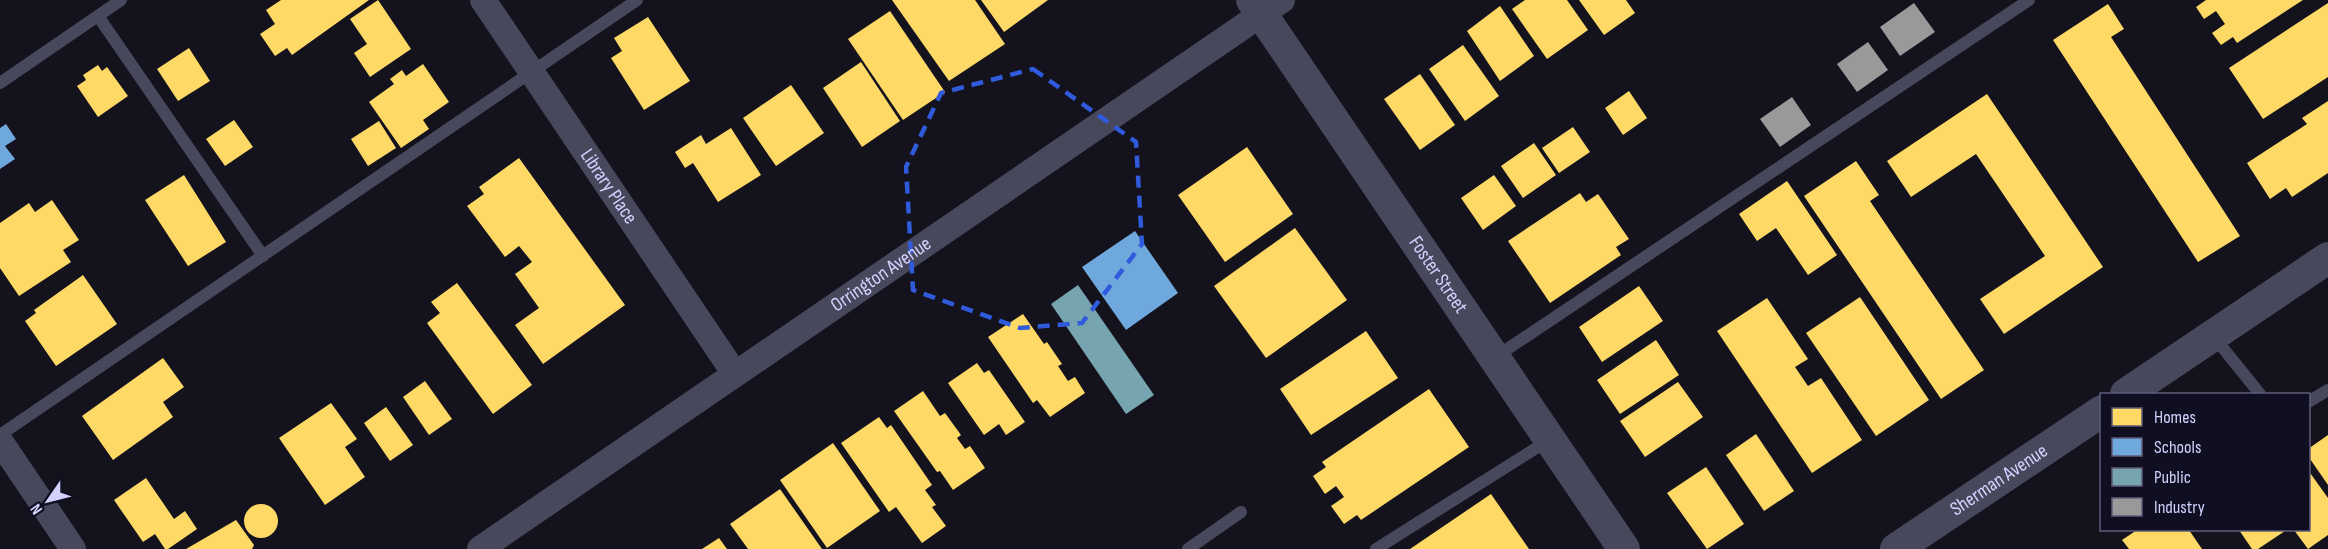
<svg xmlns="http://www.w3.org/2000/svg" width="2328" height="549" viewBox="0 0 2328 549" font-family="'Sofia Sans Condensed',sans-serif">
<style>
.homes{fill:#ffd966}
.schools{fill:#6fa8dc}
.public{fill:#76a5af}
.industry{fill:#999}
.lines{fill:none;stroke-linecap:round;stroke-linejoin:round}
.service{stroke:#48485d;stroke-width:12}
.minor{stroke:#48485d;stroke-width:26}
.tertiary{stroke:#48485d;stroke-width:32}
.marked{fill:none;stroke:#2f5bdc;stroke-width:4.5;stroke-dasharray:12 8;stroke-linejoin:round}
.labels{text-anchor:middle;dominant-baseline:central;stroke-width:6;stroke-linejoin:round;paint-order:stroke}
.street-label{font-size:20px;fill:#d3d1fd;stroke:#100e21}
</style>
<rect width="100%" height="100%" fill="#14121d"/>
<!-- homes -->
<g class="homes">
<polygon points="281,0 369,0 292,55 287,48 275,56 260,34 275,24 266,10"/>
<polygon points="378,0 411,49 370,77 354,53 367,44 350,19"/>
<polygon points="892,0 975,0 1005,44 949,81"/>
<polygon points="981,0 1048,0 1004,32"/>
<polygon points="1525,0 1567,0 1588,30 1547,59 1512,9"/>
<polygon points="1579,0 1626,0 1635,13 1604,35"/>
<polygon points="2206,0 2303,0 2237,43 2233,37 2221,45 2212,33 2225,24 2216,11 2204,19 2196,7"/>
<polygon points="2328,3 2328,77 2263,119 2229,68"/>
<polygon points="2108,4 2124,29 2111,37 2240,236 2198,262 2053,40"/>
<polygon points="1500,6 1534,56 1500,81 1467,31"/>
<polygon points="890,11 945,92 903,120 848,39"/>
<polygon points="648,17 690,81 644,110 611,58 622,51 614,38"/>
<polygon points="1463,45 1499,96 1465,121 1429,69"/>
<polygon points="189,48 210,81 178,101 157,69"/>
<polygon points="861,62 900,121 862,147 823,88"/>
<polygon points="423,64 449,102 423,120 429,129 401,148 369,102 394,84 390,79 402,70 406,76"/>
<polygon points="98,65 102,71 107,67 128,96 98,117 77,86 86,80 83,75"/>
<polygon points="1420,74 1455,125 1420,150 1384,99"/>
<polygon points="791,85 824,133 776,166 743,118"/>
<polygon points="1629,91 1647,118 1623,135 1605,108"/>
<polygon points="1987,94 2103,267 2004,334 1980,299 2045,256 1976,154 1911,197 1887,161"/>
<polygon points="2328,101 2328,173 2292,197 2286,188 2270,199 2247,163 2307,124 2302,118"/>
<polygon points="234,120 253,147 225,166 206,139"/>
<polygon points="379,121 396,148 368,166 351,139"/>
<polygon points="1573,127 1590,152 1559,173 1542,148"/>
<polygon points="731,128 761,175 718,202 693,163 685,168 675,152 701,135 706,144"/>
<polygon points="1534,143 1556,175 1523,198 1501,166"/>
<polygon points="1247,147 1293,214 1225,262 1178,195"/>
<polygon points="519,158 625,305 543,364 515,325 539,308 515,274 532,262 519,246 505,257 467,206 484,194 479,187"/>
<polygon points="1856,161 1879,195 1870,201 1984,370 1941,399 1804,196"/>
<polygon points="184,175 226,242 188,266 145,200"/>
<polygon points="1494,175 1516,206 1483,230 1461,198"/>
<polygon points="1787,181 1837,255 1808,275 1776,228 1757,241 1739,214"/>
<polygon points="1580,193 1586,202 1598,194 1629,239 1616,247 1621,255 1550,303 1508,241"/>
<polygon points="52,200 79,240 63,250 71,262 19,296 0,268 0,223 29,203 35,212"/>
<polygon points="1295,228 1347,300 1266,358 1214,286"/>
<polygon points="83,275 117,324 56,366 25,321 36,313 34,310"/>
<polygon points="457,283 532,385 493,414 427,323 440,313 431,302"/>
<polygon points="1639,286 1663,321 1602,362 1579,327"/>
<polygon points="1860,297 1929,400 1876,436 1806,333"/>
<polygon points="1767,298 1808,359 1795,367 1808,386 1821,378 1862,440 1812,473 1717,331"/>
<polygon points="1023,314 1044,344 1047,342 1062,364 1058,366 1068,381 1075,377 1085,393 1050,417 1037,400 1033,403 988,337"/>
<polygon points="1366,331 1398,378 1311,435 1280,389"/>
<polygon points="1656,340 1679,375 1620,414 1597,380"/>
<polygon points="163,358 184,387 163,402 173,417 113,460 82,416"/>
<polygon points="977,363 984,373 989,370 1025,422 1006,435 999,424 984,435 948,383"/>
<polygon points="425,381 452,419 429,435 403,397"/>
<polygon points="1678,382 1703,417 1645,457 1620,421"/>
<polygon points="1429,389 1469,447 1361,520 1357,515 1344,524 1331,506 1344,497 1336,486 1325,494 1313,476 1326,467 1322,462"/>
<polygon points="923,391 940,416 945,413 961,435 957,438 965,449 970,446 985,468 953,490 940,471 937,472 894,411"/>
<polygon points="331,403 357,439 345,447 365,477 325,505 279,438"/>
<polygon points="386,407 413,445 390,461 364,423"/>
<polygon points="879,417 887,428 891,425 932,485 925,490 936,505 932,507 946,526 922,543 896,507 889,512 841,443"/>
<polygon points="1756,434 1794,491 1764,511 1726,455"/>
<polygon points="2328,435 2328,485 2308,456 2308,449"/>
<polygon points="833,443 880,511 827,548 780,480"/>
<polygon points="1706,467 1744,524 1707,549 1667,493"/>
<polygon points="2308,470 2328,498 2328,535 2308,549 2294,530 2308,530"/>
<polygon points="146,478 174,519 185,511 197,529 168,549 165,549 155,534 143,542 114,500"/>
<polygon points="780,489 822,549 748,549 730,524"/>
<polygon points="1491,494 1529,549 1410,549"/>
<circle cx="261" cy="521" r="17"/>
<polygon points="236,520 254,545 252,549 186,549"/>
<polygon points="2137,530 2189,530 2202,549 2129,549 2122,540"/>
<polygon points="2239,530 2284,530 2285,531 2258,549 2252,549"/>
<polygon points="719,538 727,549 702,549"/>
</g>
<!-- schools -->
<g class="schools">
<polygon points="6,124 16,139 5,146 15,159 0,169 0,128"/>
<polygon points="1135,231 1178,293 1126,330 1082,267"/>
</g>
<!-- public -->
<polygon class="public" points="1078,285 1154,395 1126,414 1051,304"/>
<!-- industry -->
<g class="industry">
<polygon points="1914,3 1935,32 1900,56 1880,27"/>
<polygon points="1868,42 1888,70 1857,92 1837,64"/>
<polygon points="1792,97 1811,125 1780,147 1760,119"/>
</g>
<g class="lines">
<!-- service -->
<g class="service">
<polyline points="98,16 263,256"/>
<polyline points="0,83 121,0"/>
<polyline points="2214,337 2260,394"/>
<polyline points="1494,358 2029,0"/>
<polyline points="2308,402 2328,390"/>
<polyline points="0,435 637,0"/>
<polyline points="1188,549 1241,512"/>
<polyline points="1376,549 1549,440"/>
</g>
<!-- minor -->
<g class="minor">
<path id="s1" d="M483,0L735,374"/>
<polyline points="0,441 73,549"/>
<path id="s2" d="M480,549L1282,0"/>
</g>
<!-- tertiary -->
<g class="tertiary">
<path id="s3" d="M1252,0L1624,549"/>
<polyline points="2126,394 2328,258"/>
<path id="s4" d="M1896,549L2102,411"/>
</g>
</g>
<!-- marked area -->
<path class="marked" d="M1033,69L1136,142L1142,244L1082,323L1020,328L913,290L906,167L941,93Z"/>
<g class="labels">
<!-- street labels -->
<g class="street-label">
<text stroke="none"><textPath href="#s1" startOffset="225">Library Place</textPath></text>
<text stroke="none"><textPath href="#s2" startOffset="486">Orrington Avenue</textPath></text>
<text stroke="none"><textPath href="#s3" startOffset="332">Foster Street</textPath></text>
<text stroke="none"><textPath href="#s4" startOffset="124">Sherman Avenue</textPath></text>
</g>
</g>
<!-- legend -->
<rect x="2100" y="393" width="210" height="138" fill="#100e21" stroke="#5e5c79" stroke-width="1.5"/>
<rect x="2112" y="408" width="30" height="18" fill="#ffd966" stroke="#5e5c79" stroke-width="1.5"/>
<text x="2154" y="423" font-size="18" fill="#d3d1fd">Homes</text>
<rect x="2112" y="438" width="30" height="18" fill="#6fa8dc" stroke="#5e5c79" stroke-width="1.5"/>
<text x="2154" y="453" font-size="18" fill="#d3d1fd">Schools</text>
<rect x="2112" y="468" width="30" height="18" fill="#76a5af" stroke="#5e5c79" stroke-width="1.5"/>
<text x="2154" y="483" font-size="18" fill="#d3d1fd">Public</text>
<rect x="2112" y="498" width="30" height="18" fill="#999999" stroke="#5e5c79" stroke-width="1.5"/>
<text x="2154" y="513" font-size="18" fill="#d3d1fd">Industry</text>
<!-- north arrow -->
<g transform="translate(48 501) rotate(235)" stroke="#100e21" stroke-width="4.5" paint-order="stroke">
<path d="M0-4.5L10 22L0 15L-10 22Z" fill="#d3d1fd"/>
<text y="-9" font-size="16" font-weight="bold" text-anchor="middle" fill="#d3d1fd">N</text>
</g>
</svg>
